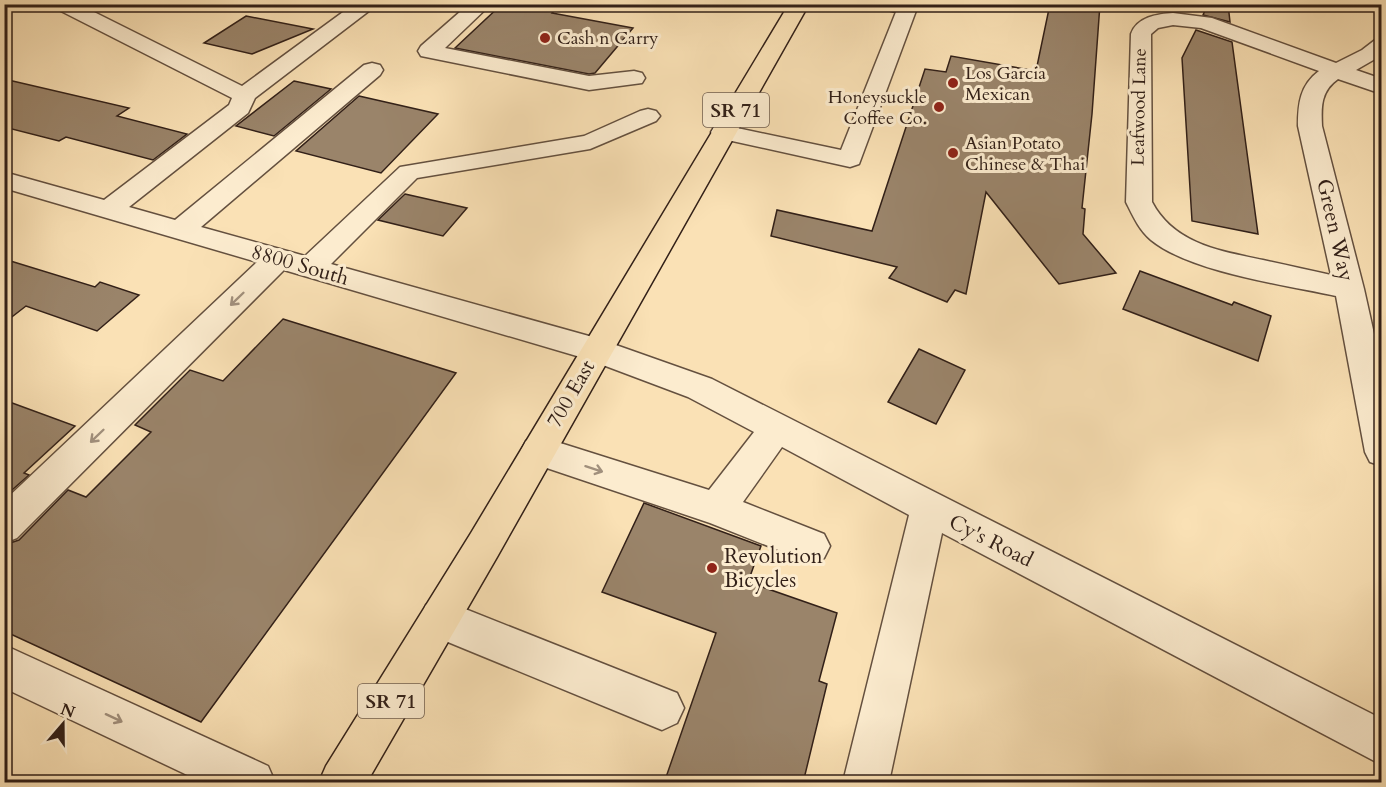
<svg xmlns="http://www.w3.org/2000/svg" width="1386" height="787" viewBox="0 0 1386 787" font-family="Cardo,serif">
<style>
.building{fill:#9a846a;stroke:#322018;stroke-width:1.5}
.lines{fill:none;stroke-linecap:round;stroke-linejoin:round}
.minor-casing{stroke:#64503f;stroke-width:3}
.major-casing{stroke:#322018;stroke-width:3}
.minor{fill:#fceccf;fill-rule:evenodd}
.major{fill:#fae1b5;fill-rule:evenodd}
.oneway{stroke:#a1907d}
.poi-dot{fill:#8f2418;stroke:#fceccf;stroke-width:2}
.labels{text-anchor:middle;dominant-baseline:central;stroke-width:6;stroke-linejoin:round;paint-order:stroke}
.far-poi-label{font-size:18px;fill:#322018;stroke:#fceccf;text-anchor:start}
.far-street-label{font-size:18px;fill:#322018;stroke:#fceccf}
.shield{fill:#fceccf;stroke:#6f5d4f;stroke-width:1.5}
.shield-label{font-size:20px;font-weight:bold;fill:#322018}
.street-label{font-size:21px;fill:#322018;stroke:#fceccf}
.poi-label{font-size:21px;fill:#322018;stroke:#fceccf;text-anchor:start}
</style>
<rect width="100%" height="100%" fill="#fae1b5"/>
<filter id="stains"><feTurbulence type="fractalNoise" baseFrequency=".00333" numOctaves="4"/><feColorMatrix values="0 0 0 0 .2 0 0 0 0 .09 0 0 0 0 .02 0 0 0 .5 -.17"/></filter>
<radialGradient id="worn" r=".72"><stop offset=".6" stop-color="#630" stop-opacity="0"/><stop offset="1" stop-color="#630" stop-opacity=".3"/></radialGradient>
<!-- building -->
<g class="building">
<polygon points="502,4 560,4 552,13 633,28 595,73 589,74 455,48"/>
<polygon points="1050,4 1100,4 1092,114 1082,208 1085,209 1083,234 1116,273 1059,284 986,192 966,294 955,290 947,302 889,278 897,267 771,236 777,210 872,231 925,69 946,72 951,56 1036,71"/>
<polygon points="1208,4 1228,4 1230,22 1203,15"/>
<polygon points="246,16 313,29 252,54 204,43"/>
<polygon points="1196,30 1232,42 1258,234 1192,221 1182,58"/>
<polygon points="4,79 129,108 117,116 187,134 153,160 66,137 59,141 4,127"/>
<polygon points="294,81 331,89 274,136 236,126"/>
<polygon points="359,96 438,114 381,173 296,151"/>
<polygon points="405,194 467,208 443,236 378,220"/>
<polygon points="4,259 95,287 100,282 139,295 97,331 26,306 4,323"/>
<polygon points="1140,271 1232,305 1234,302 1271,316 1258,361 1123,309"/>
<polygon points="283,319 456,373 201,722 4,631 4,545 19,540 68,490 86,497 151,432 135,425 190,370 223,381"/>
<polygon points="919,349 965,370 936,424 888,402"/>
<polygon points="4,400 75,426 24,473 29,475 4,497"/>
<polygon points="644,503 761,546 748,582 837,613 819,681 827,684 803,783 664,783 716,633 602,592"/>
</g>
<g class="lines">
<defs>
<g id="minor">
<polygon points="52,4 78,4 242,86 354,4 378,4 255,98 248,113 129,207 175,220 364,65 372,63 380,65 383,70 380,75 201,227 305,256 400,167 584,136 640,111 648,109 656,111 660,116 656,121 590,149 417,178 331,264 596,338 712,379 1382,719 1382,765 942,533 889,782 843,782 909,515 782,447 743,502 824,534 830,546 824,558 811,563 710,523 526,461 521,451 526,441 538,436 709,490 754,432 688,397 587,359 284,270 17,538 4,543 4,501 257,262 4,188 4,172 104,200 229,105 232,98 55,8"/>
<polygon points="469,4 491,4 445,48 589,76 634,71 642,73 645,78 642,83 589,90 421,56 418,51 421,46"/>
<polygon points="876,4 915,4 917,8 859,164 850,167 714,137 711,132 714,127 723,125 841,150 896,12 879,8"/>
<path d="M1173,13L1212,18L1336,63L1362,50L1375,40L1382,38V55L1356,70L1382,79V94L1338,79C1321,91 1321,106 1322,126L1364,289L1382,370V466L1370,462L1365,452L1336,296C1285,285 1190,272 1151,240C1139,230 1133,216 1126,202L1131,34C1137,17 1157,14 1173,13ZM1173,25L1201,28L1319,71C1300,85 1298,104 1298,126L1331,275C1308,270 1286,265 1263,260C1220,251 1174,244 1152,202L1151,34L1158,28Z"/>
<polygon points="440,599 677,693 684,708 677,723 662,730 426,633 420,619 426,605"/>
<polygon points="4,645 268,766 275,782 202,782 4,688"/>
</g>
<polygon id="major" points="789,4 809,4 497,557 367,782 319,782 326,766 471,533"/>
</defs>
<!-- minor casing -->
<use href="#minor" class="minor-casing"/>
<!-- major casing -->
<use href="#major" class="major-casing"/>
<!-- minor -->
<use href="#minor" class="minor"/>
<!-- major -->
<use href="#major" class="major"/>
</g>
<!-- one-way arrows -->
<defs><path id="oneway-shaft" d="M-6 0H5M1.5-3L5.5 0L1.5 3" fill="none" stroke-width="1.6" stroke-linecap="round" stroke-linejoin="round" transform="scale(1.5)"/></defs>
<g class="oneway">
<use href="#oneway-shaft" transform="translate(237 299) rotate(136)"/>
<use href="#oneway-shaft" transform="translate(97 436) rotate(136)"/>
<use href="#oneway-shaft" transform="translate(594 469) rotate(18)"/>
<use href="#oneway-shaft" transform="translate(114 718) rotate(25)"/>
</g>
<!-- markers -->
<g class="poi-dot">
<circle cx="545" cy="38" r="6"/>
<circle cx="953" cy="83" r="6"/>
<circle cx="939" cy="107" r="6"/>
<circle cx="953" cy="153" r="6"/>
<circle cx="712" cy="568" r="6"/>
</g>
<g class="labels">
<!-- far-poi labels -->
<g class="far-poi-label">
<text x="557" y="38">Cash n Carry</text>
<text x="965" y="73">Los Garcia<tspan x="965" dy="21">Mexican</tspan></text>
<text x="927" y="97" text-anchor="end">Honeysuckle<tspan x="927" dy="21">Coffee Co.</tspan></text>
<text x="965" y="143">Asian Potato<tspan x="965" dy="21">Chinese &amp; Thai</tspan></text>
</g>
<!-- far-street labels -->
<g class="far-street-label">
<text transform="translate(1139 107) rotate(-89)">Leafwood Lane</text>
</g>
<!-- shield labels -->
<g class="shield">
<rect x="703" y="93" width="66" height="34" rx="4.5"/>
<rect x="358" y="684" width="66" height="34" rx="4.5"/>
</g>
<g class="shield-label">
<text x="736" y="110">SR 71</text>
<text x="391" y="701">SR 71</text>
</g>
<!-- street labels -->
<g class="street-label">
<text transform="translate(1335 230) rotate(77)">Green Way</text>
<text transform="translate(300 265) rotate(16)">8800 South</text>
<text transform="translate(571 394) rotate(-60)">700 East</text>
<text transform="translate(991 541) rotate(27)">Cy's Road</text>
</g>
<!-- poi labels -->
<g class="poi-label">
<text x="724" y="556">Revolution<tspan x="724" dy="24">Bicycles</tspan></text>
</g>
</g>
<!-- margin -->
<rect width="1386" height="787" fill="none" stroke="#fae1b5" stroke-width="24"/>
<rect x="6" y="6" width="1374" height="775" fill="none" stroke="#322018" stroke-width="3"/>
<rect x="12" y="12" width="1362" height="763" fill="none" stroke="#322018" stroke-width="1.5"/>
<!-- north arrow -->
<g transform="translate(63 724) rotate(20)" stroke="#fceccf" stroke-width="4.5" paint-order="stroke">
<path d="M0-4.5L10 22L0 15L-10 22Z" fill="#322018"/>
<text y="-9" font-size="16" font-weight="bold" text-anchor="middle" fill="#322018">N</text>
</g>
<rect width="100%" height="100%" filter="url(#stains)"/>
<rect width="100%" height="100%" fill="url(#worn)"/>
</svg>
